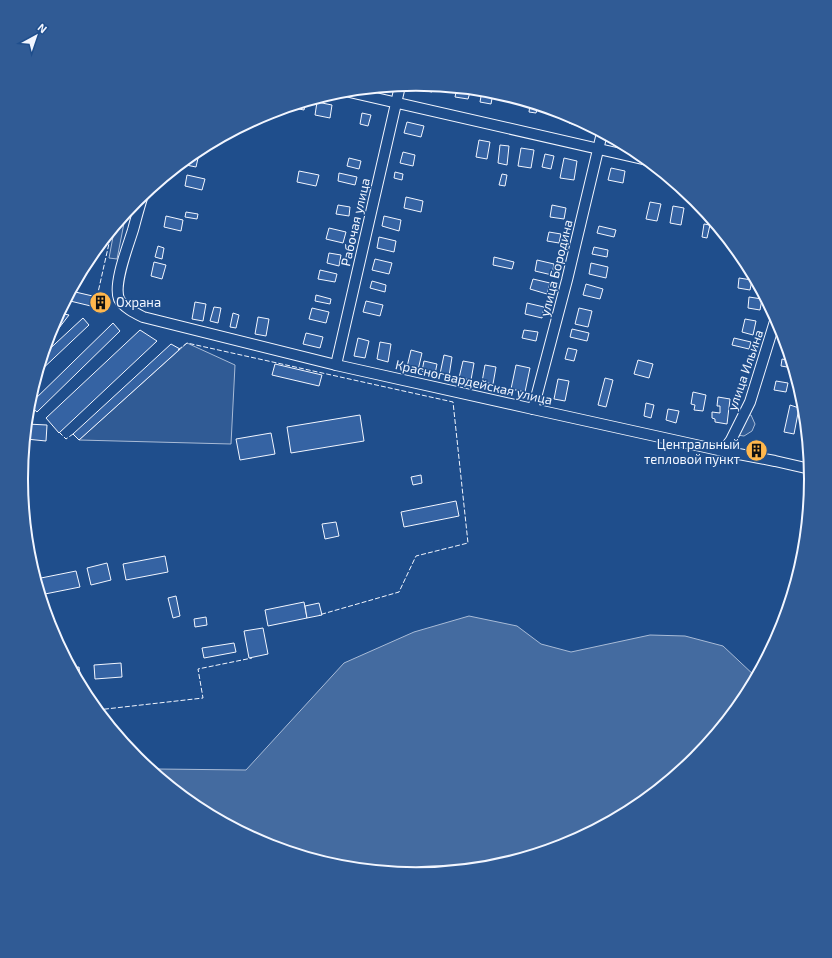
<svg xmlns="http://www.w3.org/2000/svg" width="832" height="958" viewBox="0 0 832 958" font-family="'Exo 2',sans-serif">
<style>
.built{fill:#305b95;stroke:#a8bbd7}
.water{fill:#446ba0;stroke:#a8bbd7}
.building{fill:#3563a3;stroke:#f2f6ff}
.lines{fill:none;stroke-linecap:round;stroke-linejoin:round}
.minor-casing{stroke:#f2f6ff;stroke-width:12}
.minor{stroke:#1f4e8c;stroke-width:10}
.fence{stroke:#f2f6ff;stroke-width:1;stroke-dasharray:5 2;stroke-linecap:butt}
.labels{text-anchor:middle;dominant-baseline:central;stroke-width:3;stroke-linejoin:round;paint-order:stroke}
.street-label{font-size:13px;fill:#f2f6ff;stroke:#1f4e8c}
.poi-label{font-size:13px;fill:#f2f6ff;stroke:#1f4e8c;text-anchor:start}
.rim{fill:none;stroke:#f2f6ff;stroke-width:2}
</style>
<rect width="100%" height="100%" fill="#1f4e8c"/>
<!-- built -->
<g class="built">
<polygon points="126,213 117,259 109,258 115,226"/>
<polygon points="187,343 235,365 231,444 79,440"/>
<polygon points="747,415 751,415 755,424 752,431 744,436 737,435"/>
</g>
<!-- water -->
<polygon class="water" points="469,616 517,626 541,644 571,652 650,635 685,636 723,646 756,677 744,699 695,758 635,808 567,844 493,866 416,874 339,866 265,844 196,807 153,772 158,769 246,770 344,663 414,632"/>
<!-- building -->
<g class="building">
<polygon points="416,84 433,86 432,92 415,89"/>
<polygon points="457,88 471,89 468,99 455,97"/>
<polygon points="482,91 493,93 491,104 480,102"/>
<polygon points="306,101 304,110 294,108 294,105"/>
<polygon points="317,102 332,105 330,118 315,115"/>
<polygon points="530,105 538,106 536,113 529,112"/>
<polygon points="362,113 371,115 368,126 360,124"/>
<polygon points="570,116 580,121 579,126 569,123"/>
<polygon points="407,122 424,126 421,137 404,133"/>
<polygon points="479,140 490,142 487,159 476,157"/>
<polygon points="500,145 509,146 507,165 498,163"/>
<polygon points="521,148 534,150 531,168 518,166"/>
<polygon points="403,152 415,155 413,166 400,163"/>
<polygon points="193,153 199,154 196,167 181,164"/>
<polygon points="545,154 554,156 551,169 542,167"/>
<polygon points="349,158 361,161 359,169 347,166"/>
<polygon points="564,158 577,161 574,180 560,178"/>
<polygon points="611,168 625,171 623,183 608,180"/>
<polygon points="299,171 319,175 316,186 297,182"/>
<polygon points="395,172 403,174 402,180 394,178"/>
<polygon points="339,173 357,177 355,185 338,181"/>
<polygon points="502,174 507,175 505,186 499,185"/>
<polygon points="187,175 205,179 202,190 185,186"/>
<polygon points="687,193 694,199 694,200 685,198"/>
<polygon points="406,197 423,201 421,212 404,208"/>
<polygon points="650,202 661,204 657,221 646,219"/>
<polygon points="338,205 350,207 349,216 336,214"/>
<polygon points="552,205 566,208 564,219 550,217"/>
<polygon points="673,206 684,208 681,225 670,223"/>
<polygon points="186,212 198,214 197,219 185,217"/>
<polygon points="166,216 183,220 181,231 164,227"/>
<polygon points="384,216 401,220 399,231 382,226"/>
<polygon points="704,224 710,225 707,238 702,237"/>
<polygon points="599,226 616,230 614,237 597,233"/>
<polygon points="329,228 346,232 343,243 326,239"/>
<polygon points="549,232 561,234 559,243 547,241"/>
<polygon points="379,237 396,241 394,252 377,248"/>
<polygon points="158,246 164,248 162,259 155,257"/>
<polygon points="594,247 608,250 607,257 592,254"/>
<polygon points="329,253 341,255 339,266 327,263"/>
<polygon points="494,257 514,262 512,269 493,265"/>
<polygon points="375,259 392,263 389,274 372,270"/>
<polygon points="537,260 554,264 552,275 535,271"/>
<polygon points="86,262 83,278 78,277"/>
<polygon points="154,262 166,265 162,279 151,276"/>
<polygon points="591,263 608,267 606,278 589,274"/>
<polygon points="320,270 337,274 335,282 318,279"/>
<polygon points="739,278 752,280 750,290 738,288"/>
<polygon points="533,279 550,283 547,294 530,289"/>
<polygon points="372,281 386,285 385,292 370,288"/>
<polygon points="586,284 603,289 600,299 583,295"/>
<polygon points="71,291 97,297 95,307 66,300"/>
<polygon points="98,294 105,296 103,308 95,307"/>
<polygon points="316,295 331,299 330,304 315,301"/>
<polygon points="749,297 762,299 760,310 748,308"/>
<polygon points="366,301 383,305 380,316 363,312"/>
<polygon points="195,302 206,304 203,321 192,319"/>
<polygon points="527,303 544,307 542,318 525,314"/>
<polygon points="214,307 221,308 218,323 210,321"/>
<polygon points="312,308 329,312 326,323 309,319"/>
<polygon points="579,308 592,311 588,327 575,324"/>
<polygon points="59,313 69,315 59,328 52,327"/>
<polygon points="233,313 239,315 236,328 230,327"/>
<polygon points="258,317 269,319 266,336 255,334"/>
<polygon points="83,318 89,325 37,374 42,356"/>
<polygon points="745,319 756,321 753,335 742,332"/>
<polygon points="113,323 120,331 37,412 29,405"/>
<polygon points="572,329 589,333 587,341 570,337"/>
<polygon points="140,330 157,341 59,433 46,418"/>
<polygon points="524,330 538,332 536,341 522,338"/>
<polygon points="306,333 323,337 320,348 303,344"/>
<polygon points="358,338 369,341 365,358 354,356"/>
<polygon points="734,338 751,342 749,349 732,345"/>
<polygon points="380,342 391,344 388,362 377,359"/>
<polygon points="785,342 788,351 784,350"/>
<polygon points="171,344 180,349 79,440 73,434"/>
<polygon points="568,348 577,350 574,361 565,359"/>
<polygon points="411,350 422,353 418,370 407,367"/>
<polygon points="444,355 452,357 449,376 440,374"/>
<polygon points="782,359 791,361 793,368 781,366"/>
<polygon points="638,360 653,364 649,378 634,374"/>
<polygon points="424,361 437,364 435,374 422,371"/>
<polygon points="463,361 474,363 471,380 459,378"/>
<polygon points="275,364 322,375 319,386 272,375"/>
<polygon points="485,365 496,367 493,384 482,382"/>
<polygon points="516,365 530,368 525,392 511,389"/>
<polygon points="605,378 613,380 606,407 598,405"/>
<polygon points="558,379 569,381 565,401 554,399"/>
<polygon points="776,381 788,383 786,392 774,390"/>
<polygon points="693,392 706,395 703,411 694,410 695,405 691,404"/>
<polygon points="718,397 730,399 727,424 715,422 715,419 712,418 712,412 720,413 720,406 717,406"/>
<polygon points="646,403 654,405 651,418 644,416"/>
<polygon points="790,405 799,408 794,434 784,432"/>
<polygon points="668,409 679,411 676,423 666,420"/>
<polygon points="360,415 364,441 291,453 287,427"/>
<polygon points="27,424 47,425 46,441 26,439"/>
<polygon points="805,425 806,425 807,438 803,438"/>
<polygon points="271,433 275,454 240,460 236,439"/>
<polygon points="754,447 760,448 759,454 752,453"/>
<polygon points="421,475 422,483 413,485 411,477"/>
<polygon points="456,501 459,516 404,527 401,512"/>
<polygon points="336,522 339,536 325,539 322,524"/>
<polygon points="165,556 168,572 126,580 123,564"/>
<polygon points="107,563 111,580 91,585 87,568"/>
<polygon points="76,571 80,587 40,595 36,579"/>
<polygon points="176,596 180,616 173,618 168,598"/>
<polygon points="304,602 307,618 268,626 265,610"/>
<polygon points="319,603 322,615 307,618 305,606"/>
<polygon points="206,617 207,625 195,627 194,619"/>
<polygon points="263,628 268,654 249,658 244,631"/>
<polygon points="234,643 236,652 204,658 202,648"/>
<polygon points="121,663 122,677 95,679 94,665"/>
<polygon points="79,667 81,682 79,682 71,668"/>
</g>
<g class="lines">
<defs>
<g id="minor">
<polyline points="345,91 647,160"/>
<path d="M143,195C139,207 136,219 133,230C128,246 113,284 119,299C123,307 135,313 143,317L336,365L533,409L723,451L775,461L810,469"/>
<polyline points="336,365 400,86"/>
<polyline points="533,409 567,280 602,133"/>
<polyline points="723,451 731,440 750,402 776,318"/>
</g>
</defs>
<!-- minor casing -->
<use href="#minor" class="minor-casing"/>
<!-- minor -->
<use href="#minor" class="minor"/>
<!-- fence -->
<g class="fence">
<polyline points="97,297 112,230"/>
<polyline points="178,350 187,343 453,402 468,543 416,556 399,592 319,615"/>
<polyline points="59,432 66,439 73,434 75,436"/>
<polyline points="97,710 203,698 198,669 252,658"/>
</g>
</g>
<!-- icons -->
<defs>
<symbol id="building-disc" viewBox="-11 -11 22 22"><circle r="9.5" fill="#ffb74d" stroke="#1f4e8c"/><path d="M-4-6H4V6H1V3H-1V6H-4ZM-2.5-4.3h1.7v1.8h-1.7ZM.8-4.3h1.7v1.8H.8ZM-2.5-1h1.7V.8h-1.7ZM.8-1h1.7V.8H.8Z" fill="#111"/></symbol>
</defs>
<g fill-rule="evenodd">
<use href="#building-disc" x="88" y="290" width="25" height="25"/>
<use href="#building-disc" x="744" y="438" width="25" height="25"/>
</g>
<g class="labels">
<!-- street labels -->
<g class="street-label">
<text transform="translate(355 222) rotate(-77)">Рабочая улица</text>
<text transform="translate(556 268) rotate(-76)">улица Бородина</text>
<text transform="translate(745 370) rotate(-71)">улица Ильина</text>
<text transform="translate(474 382) rotate(13)">Красногвардейская улица</text>
</g>
<!-- poi labels -->
<g class="poi-label">
<text x="116" y="302">Охрана</text>
<text x="740" y="444" text-anchor="end">Центральный<tspan x="740" dy="15">тепловой пункт</tspan></text>
</g>
</g>
<!-- crop -->
<path d="M0 0H832V958H0ZM28 479a388 388 0 1 1 776 0a388 388 0 1 1-776 0Z" fill="#305b95" fill-rule="evenodd"/>
<path class="rim" d="M28 479a388 388 0 1 1 776 0a388 388 0 1 1-776 0Z"/>
<!-- north arrow -->
<g transform="translate(36 36) rotate(40)" stroke="#1f4e8c" stroke-width="3" paint-order="stroke">
<path d="M0-3L7 15L0 10L-7 15Z" fill="#f2f6ff"/>
<text y="-6" font-size="11" font-weight="bold" text-anchor="middle" fill="#f2f6ff">N</text>
</g>
</svg>
